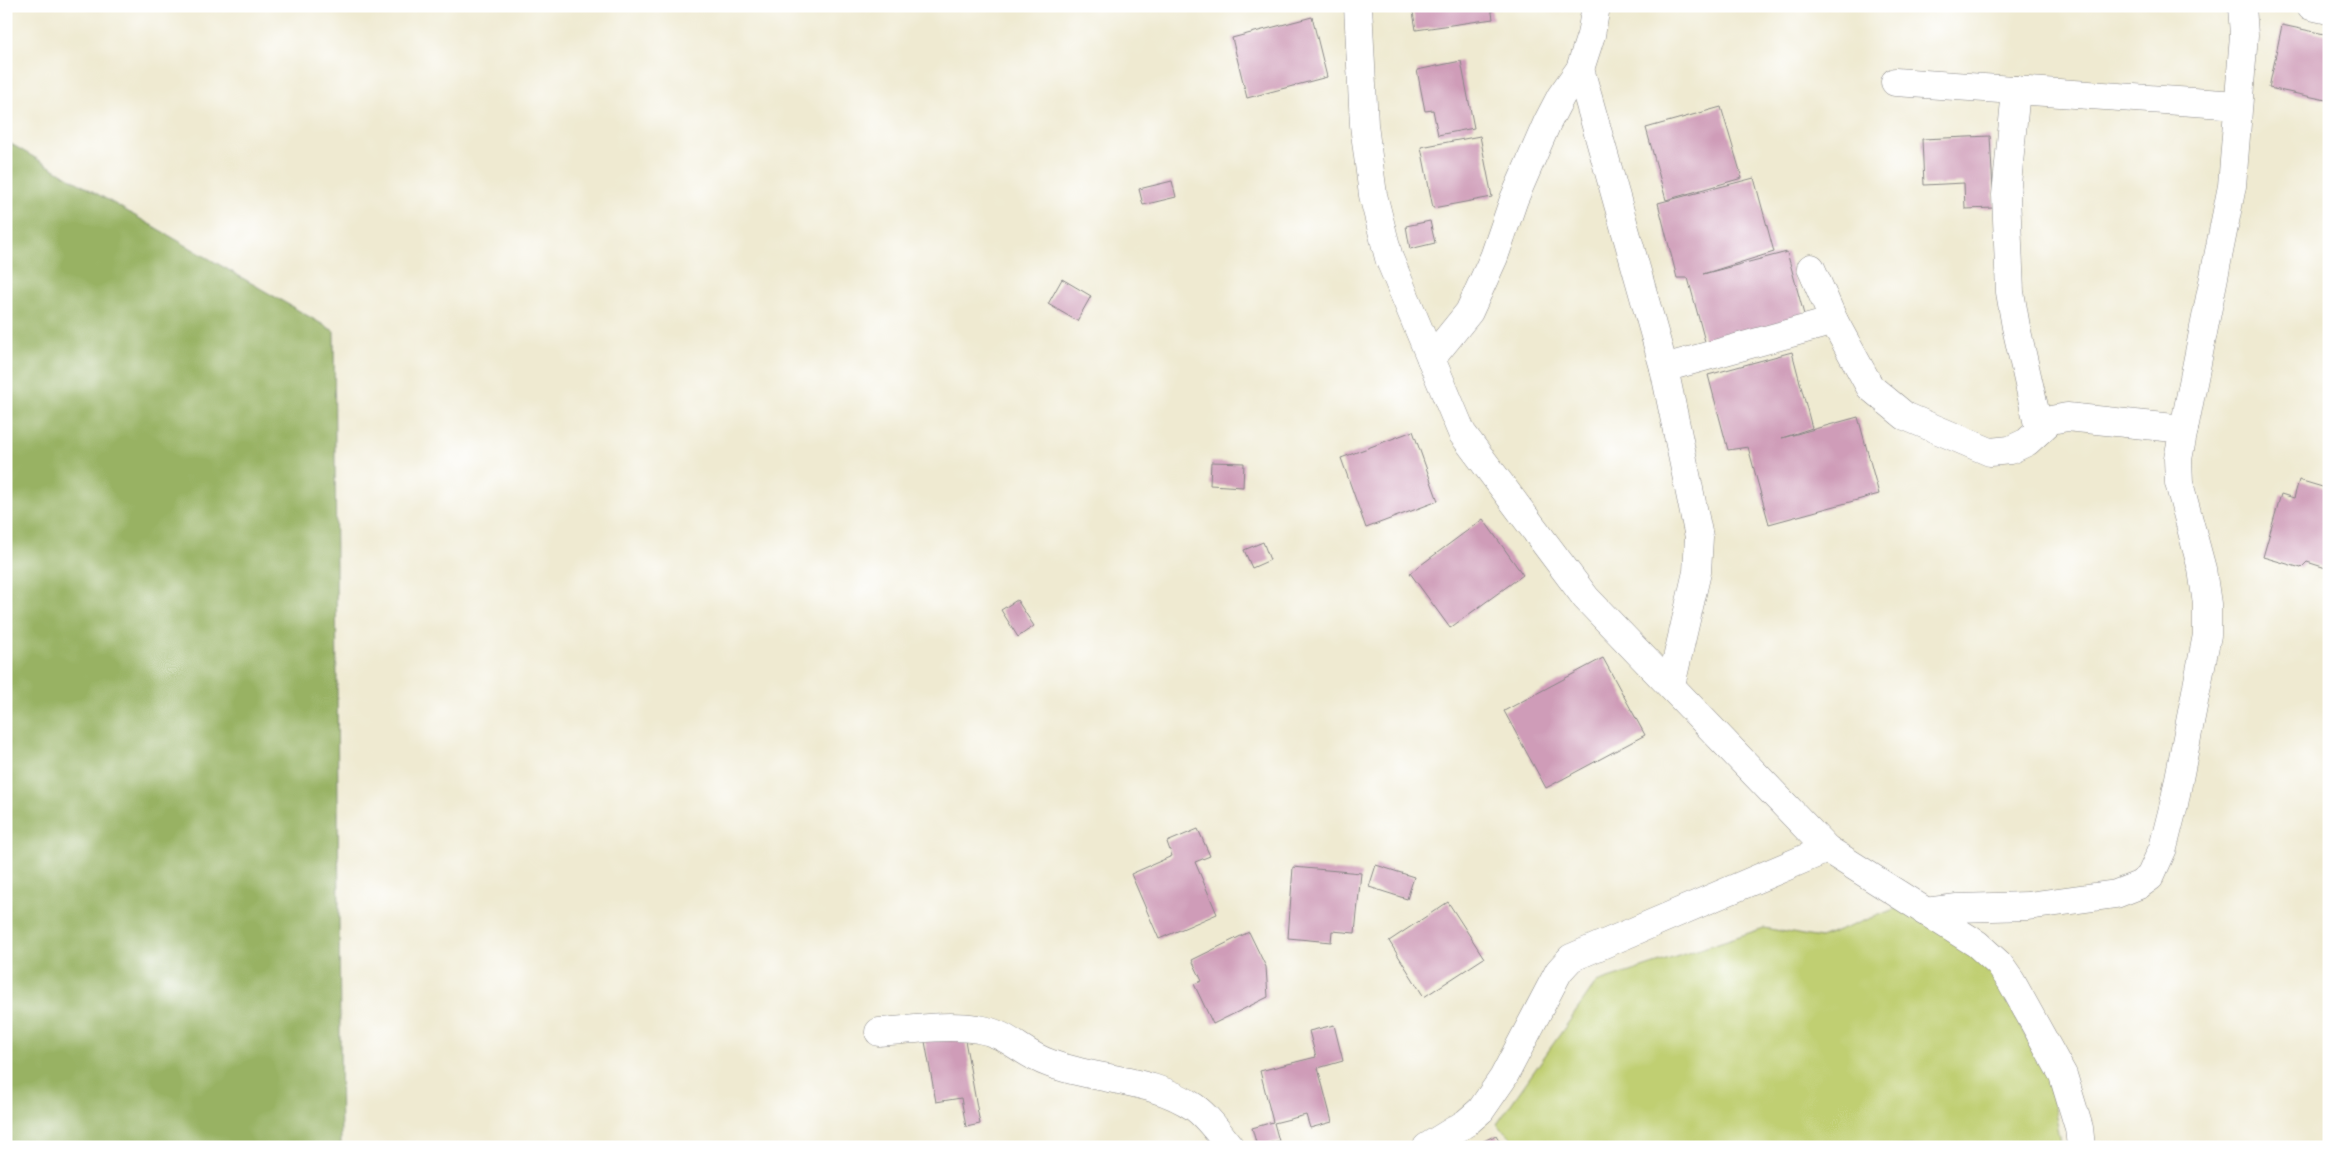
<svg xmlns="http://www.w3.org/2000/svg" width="2335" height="1153" viewBox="0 0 2335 1153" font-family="'Shantell Sans',sans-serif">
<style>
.green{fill:#c0cf72;stroke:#717856}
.forest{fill:#98b264;stroke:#5d6a50}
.building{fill:#cf9cb8}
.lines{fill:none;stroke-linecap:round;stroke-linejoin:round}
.street-casing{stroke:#888686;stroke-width:29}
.street{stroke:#fff;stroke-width:28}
</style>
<rect width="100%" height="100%" fill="#fff"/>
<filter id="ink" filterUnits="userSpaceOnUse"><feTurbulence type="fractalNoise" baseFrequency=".02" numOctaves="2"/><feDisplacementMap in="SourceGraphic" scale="10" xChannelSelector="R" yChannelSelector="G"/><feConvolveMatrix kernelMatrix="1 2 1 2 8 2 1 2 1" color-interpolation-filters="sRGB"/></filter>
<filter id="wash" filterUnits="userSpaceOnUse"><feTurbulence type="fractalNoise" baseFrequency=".0096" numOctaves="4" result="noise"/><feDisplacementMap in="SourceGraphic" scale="20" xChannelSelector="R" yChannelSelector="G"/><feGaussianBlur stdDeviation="1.12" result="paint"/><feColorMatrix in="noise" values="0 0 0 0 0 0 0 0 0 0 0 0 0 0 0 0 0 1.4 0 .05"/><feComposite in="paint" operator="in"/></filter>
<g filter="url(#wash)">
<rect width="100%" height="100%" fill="#efead1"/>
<!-- green -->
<polygon class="green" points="1902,906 1980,950 2048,1078 2062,1147 1520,1147 1497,1124 1596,983 1764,928 1820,938"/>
<!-- forest -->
<polygon class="forest" points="6,141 334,331 341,1147 6,1147"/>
<g id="blocks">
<!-- building -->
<g class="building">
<polygon points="1412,6 1491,6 1493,19 1416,30"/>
<polygon points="1312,17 1327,77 1247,98 1232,38"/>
<polygon points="2282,25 2329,35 2329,88 2326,100 2269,88"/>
<polygon points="1461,61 1474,128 1438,135 1433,110 1425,111 1417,70"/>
<polygon points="1721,107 1742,178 1666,200 1646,128"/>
<polygon points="1480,136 1492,197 1433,208 1421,147"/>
<polygon points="1990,136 1994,208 1965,209 1964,183 1924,185 1922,139"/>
<polygon points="1754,178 1774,252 1703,274 1787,252 1806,322 1707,349 1688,278 1677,278 1658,203"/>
<polygon points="1172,181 1176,197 1143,205 1139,189"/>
<polygon points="1430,221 1435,243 1410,249 1406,226"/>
<polygon points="1062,279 1091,296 1077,321 1048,304"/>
<polygon points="1792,352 1812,428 1782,438 1858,417 1879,494 1769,524 1748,447 1728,450 1708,375"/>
<polygon points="1413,431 1438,501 1366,528 1341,458"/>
<polygon points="1211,462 1244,463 1243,487 1210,485"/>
<polygon points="2299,480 2329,489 2329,569 2307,562 2301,568 2263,557 2281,494 2294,498"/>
<polygon points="1483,519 1523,575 1450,628 1410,573"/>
<polygon points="1263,542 1270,560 1252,568 1244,550"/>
<polygon points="1017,600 1034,626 1018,637 1001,610"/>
<polygon points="1603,658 1645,735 1546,788 1504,711"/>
<polygon points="1198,829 1210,856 1195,862 1217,914 1159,939 1131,874 1172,856 1167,842"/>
<polygon points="1376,865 1414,877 1407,899 1369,887"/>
<polygon points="1293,867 1361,873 1355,933 1332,931 1331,942 1288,938"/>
<polygon points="1448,902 1484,958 1424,997 1389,941"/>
<polygon points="1249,932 1266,967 1268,997 1213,1024 1194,984 1202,981 1192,960"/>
<polygon points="1334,1025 1343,1061 1318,1068 1332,1122 1310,1128 1306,1115 1274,1123 1279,1141 1257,1146 1252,1128 1273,1122 1260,1071 1316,1057 1309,1031"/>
<polygon points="963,1029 980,1124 966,1127 961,1098 936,1102 924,1036"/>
<polygon points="1496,1135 1503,1147 1472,1147"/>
</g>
</g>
</g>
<g filter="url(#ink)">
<use href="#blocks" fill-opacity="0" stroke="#888686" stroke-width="1"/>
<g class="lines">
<defs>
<g id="street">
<polyline points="1358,6 1364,125 1373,195 1389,258 1462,433 1586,598 1827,849 1977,944 1999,964 2011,981 2063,1075 2079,1128 2081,1147"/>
<polyline points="2311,6 2329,10"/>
<polyline points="1580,69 1664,368 1699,537 1697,572 1671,685"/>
<polyline points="1895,82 2238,105"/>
<polyline points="2016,90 2006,195 2010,292 2016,327 2039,429"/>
<polyline points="1811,268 1834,321 1870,387 1905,416 1990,452 2010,450 2027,442 2051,420 2067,417 2184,429"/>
<polyline points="1431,359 1469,312 1494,257 1514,199 1547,123 1561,96 1580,69 1591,35 1596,6"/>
<polyline points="1664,368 1834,321"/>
<polyline points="1925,912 1957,908 2028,906 2116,894 2139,885 2150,877 2163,848 2174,804 2207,635 2207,604 2202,569 2179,483 2178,459 2232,186 2244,35 2242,6"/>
<path d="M879,1032C911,1030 946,1024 978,1029C1008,1033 1022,1054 1049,1063C1096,1081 1152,1078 1194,1107C1208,1117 1219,1133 1230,1147"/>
<polyline points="1427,1147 1466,1123 1481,1110 1503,1078 1559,971 1571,958 1827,849"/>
</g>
</defs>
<!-- street casing -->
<use href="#street" class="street-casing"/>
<!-- street -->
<use href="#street" class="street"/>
</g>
</g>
<!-- margin -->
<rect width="2335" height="1153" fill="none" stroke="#fff" stroke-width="25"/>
</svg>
